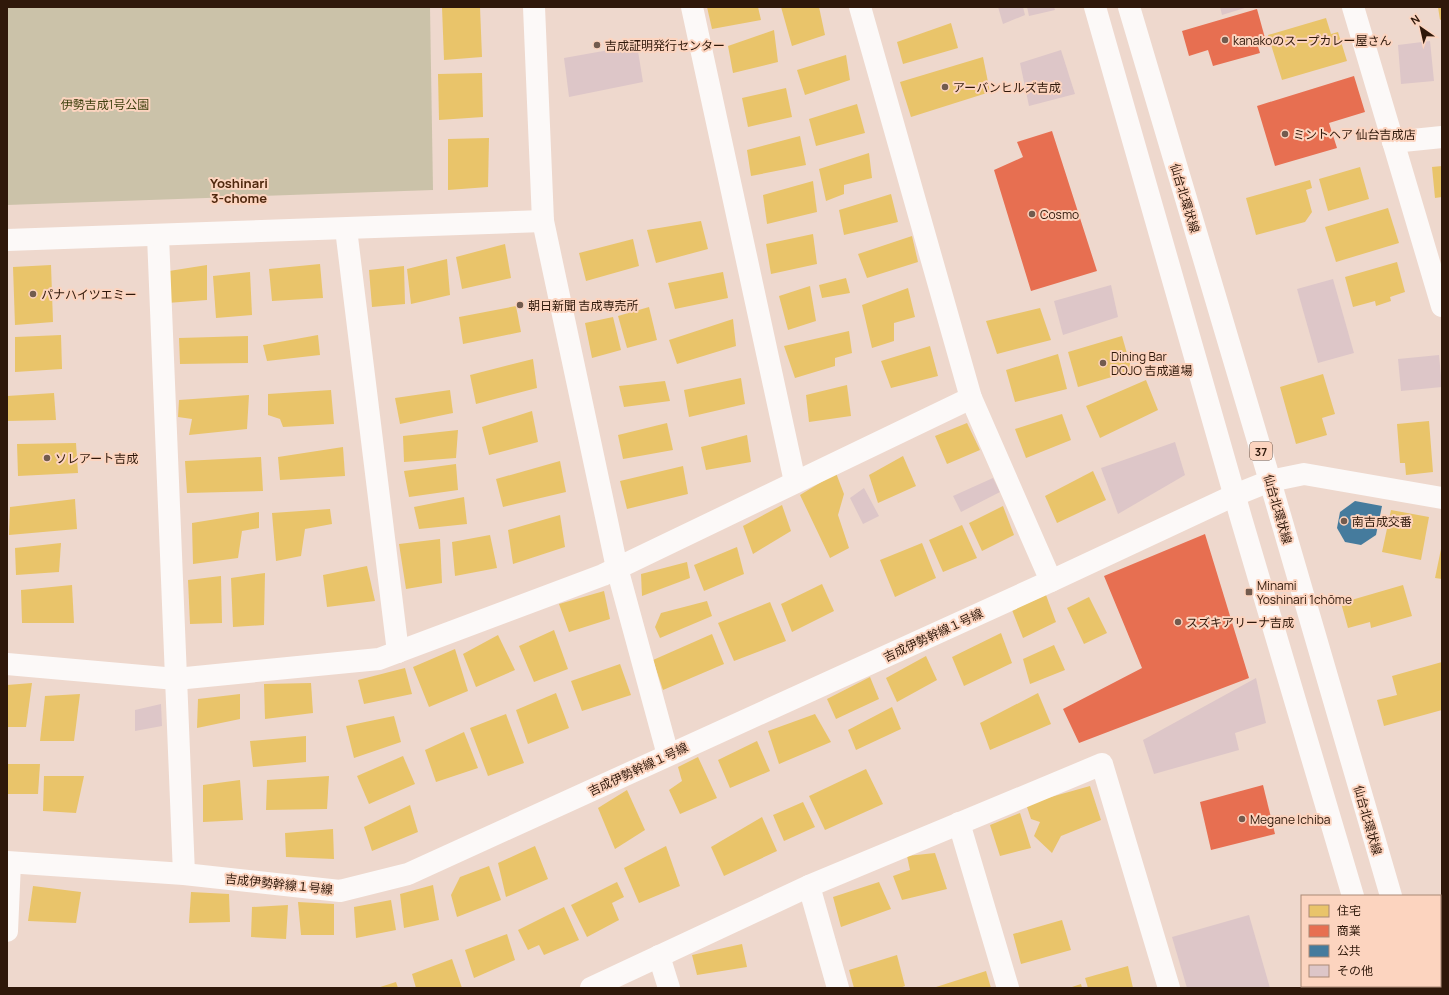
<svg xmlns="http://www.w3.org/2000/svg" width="1449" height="995" viewBox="0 0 1449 995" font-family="Manrope,'Noto Sans JP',sans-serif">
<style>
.green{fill:#cbc2a9}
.homes{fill:#e9c46a}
.shops{fill:#e76f51}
.public{fill:#457b9d}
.building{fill:#ddc6c8}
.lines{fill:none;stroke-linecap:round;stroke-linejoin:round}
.minor{stroke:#fcf9f8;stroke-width:22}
.primary{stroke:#fcf9f8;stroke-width:22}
.poi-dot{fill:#725b4e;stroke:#fcd4bf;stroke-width:1.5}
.labels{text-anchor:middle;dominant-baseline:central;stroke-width:4;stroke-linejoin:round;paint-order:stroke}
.shield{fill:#fcd4bf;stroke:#6c5040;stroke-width:1}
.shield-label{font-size:11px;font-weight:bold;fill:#2f180a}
.poi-label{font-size:12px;fill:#2f180a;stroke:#fcd4bf;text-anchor:start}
.park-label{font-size:12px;fill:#3f400f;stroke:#fcd4bf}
.street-label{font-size:12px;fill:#2f180a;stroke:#fcd4bf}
.neighbourhood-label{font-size:13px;font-weight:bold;fill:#4f270d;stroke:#fcd4bf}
</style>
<rect width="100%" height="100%" fill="#eed8cd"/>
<!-- green -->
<polygon class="green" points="7,7 430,7 433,190 7,205"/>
<!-- homes -->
<g class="homes">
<polygon points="442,7 480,7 482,57 444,60"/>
<polygon points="707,7 758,7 761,20 712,29"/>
<polygon points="781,7 819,7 825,35 792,46"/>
<polygon points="1438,7 1442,7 1442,19 1440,20"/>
<polygon points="1326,18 1331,34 1338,32 1347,61 1282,80 1268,35"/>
<polygon points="951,23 958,48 903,64 897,42"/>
<polygon points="774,30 778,62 733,73 728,46"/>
<polygon points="846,55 850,80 805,95 797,70"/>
<polygon points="983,57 990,92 911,117 900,82"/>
<polygon points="482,73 483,117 439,120 438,74"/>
<polygon points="786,88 792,117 748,127 742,98"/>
<polygon points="857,104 865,133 816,146 809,119"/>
<polygon points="800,136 806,165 751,176 747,150"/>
<polygon points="489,138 488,187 448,190 448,139"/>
<polygon points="869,153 872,178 844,185 844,194 826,201 819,169"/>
<polygon points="1442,166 1442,197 1435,198 1432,167"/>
<polygon points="1360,167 1369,199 1328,211 1319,179"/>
<polygon points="1310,180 1312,188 1306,190 1312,212 1305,222 1256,235 1246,198"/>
<polygon points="813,181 817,212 767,224 763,195"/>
<polygon points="891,194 898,222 844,235 839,210"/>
<polygon points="1388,208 1399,243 1336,262 1325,227"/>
<polygon points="701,221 708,249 656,263 647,230"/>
<polygon points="813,234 817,264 771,274 766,244"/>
<polygon points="912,236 918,262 867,278 858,254"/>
<polygon points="633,239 639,266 586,281 579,253"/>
<polygon points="505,244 511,278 462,289 456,257"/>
<polygon points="447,259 450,295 411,304 407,269"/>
<polygon points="1397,262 1405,292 1390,297 1391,301 1376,306 1375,301 1353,307 1345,277"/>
<polygon points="320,264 323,298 272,301 269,269"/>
<polygon points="51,265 53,322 15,325 13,267"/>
<polygon points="207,265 207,300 167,303 169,271"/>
<polygon points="404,266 405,304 372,307 369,270"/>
<polygon points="250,272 252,315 216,318 213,276"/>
<polygon points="723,272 728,298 675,309 668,283"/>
<polygon points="846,278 850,293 822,298 819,285"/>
<polygon points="810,286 816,321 788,330 779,296"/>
<polygon points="908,288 915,317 894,323 894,341 872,348 862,305"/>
<polygon points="516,306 521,332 463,344 459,317"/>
<polygon points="649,307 657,340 627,348 618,316"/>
<polygon points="1040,308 1051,340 997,354 986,321"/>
<polygon points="613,317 621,350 592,358 585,323"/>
<polygon points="733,319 736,346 677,364 669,340"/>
<polygon points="849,331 852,353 835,358 835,366 795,378 784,346"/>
<polygon points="61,335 62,369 15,372 15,337"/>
<polygon points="318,335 320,355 267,361 263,345"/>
<polygon points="248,336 248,363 180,364 179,338"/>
<polygon points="1122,336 1132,371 1078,387 1068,352"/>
<polygon points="930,346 938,376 891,388 881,361"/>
<polygon points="1058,354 1067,389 1015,402 1006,370"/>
<polygon points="533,359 537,388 476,404 470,375"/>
<polygon points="1323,374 1335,414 1322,418 1327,435 1296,444 1280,387"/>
<polygon points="741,378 745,404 689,417 684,390"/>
<polygon points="1146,380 1158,410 1100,438 1086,406"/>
<polygon points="665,381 670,401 624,407 619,386"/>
<polygon points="847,385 851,416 809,422 806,395"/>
<polygon points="331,390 334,424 283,427 280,419 268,415 268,394"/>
<polygon points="450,390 453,413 400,424 395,398"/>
<polygon points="54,393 56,420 7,421 7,396"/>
<polygon points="249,395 247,429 189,435 192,419 178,417 179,400"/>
<polygon points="532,411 538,442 489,455 482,427"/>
<polygon points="1062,414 1071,440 1026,458 1015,429"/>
<polygon points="1429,421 1433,472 1406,475 1405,463 1400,463 1397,424"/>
<polygon points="667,423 673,450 623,459 618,435"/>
<polygon points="967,423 980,450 947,464 935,436"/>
<polygon points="458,430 456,458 404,462 403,436"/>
<polygon points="747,435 751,462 706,470 701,447"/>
<polygon points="76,443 78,473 18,476 17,444"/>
<polygon points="343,447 345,476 280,480 278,457"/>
<polygon points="903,456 916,486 878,503 869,475"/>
<polygon points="261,457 263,491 187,493 185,461"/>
<polygon points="560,461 566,492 503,507 496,479"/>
<polygon points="456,464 458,490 409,497 404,471"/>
<polygon points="683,466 688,494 627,509 620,481"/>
<polygon points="1093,471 1106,500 1057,523 1045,496"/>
<polygon points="836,473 844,494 838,515 849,548 830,558 800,495"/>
<polygon points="464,497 467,524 419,529 414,507"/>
<polygon points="75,499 77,529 9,535 10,507"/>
<polygon points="782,505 791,531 753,554 743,526"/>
<polygon points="1003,506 1014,535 982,551 969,523"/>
<polygon points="330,509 332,524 305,529 301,556 276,561 272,513"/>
<polygon points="1391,510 1429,517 1421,560 1382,552"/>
<polygon points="259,512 259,528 242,531 238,558 193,564 192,523"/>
<polygon points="560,515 565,547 513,564 508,530"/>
<polygon points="962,525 977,558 943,572 929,540"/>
<polygon points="490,535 497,568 455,576 452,542"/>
<polygon points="440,539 442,583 406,589 399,544"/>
<polygon points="61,543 59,572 16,575 15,548"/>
<polygon points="922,543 936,578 895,597 880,560"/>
<polygon points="737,547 744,574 704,591 694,565"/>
<polygon points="1441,549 1442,549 1442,579 1435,578"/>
<polygon points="687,562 690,578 642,596 641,574"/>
<polygon points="367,566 375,601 327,607 323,575"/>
<polygon points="265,573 264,625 233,627 231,578"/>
<polygon points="221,576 222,623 190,624 188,580"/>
<polygon points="822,584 834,611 792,632 781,604"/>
<polygon points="72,585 74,623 22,623 21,590"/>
<polygon points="1403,585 1412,616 1371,628 1370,622 1348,628 1341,603"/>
<polygon points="604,591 610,619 569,632 559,604"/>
<polygon points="1046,595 1056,622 1023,638 1012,610"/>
<polygon points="1089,597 1107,633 1084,644 1067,608"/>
<polygon points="707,601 712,616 660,638 655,627 661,613"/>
<polygon points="770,602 786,641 734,661 718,623"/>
<polygon points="554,630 568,669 534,682 519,646"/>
<polygon points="1001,633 1012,663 964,686 952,657"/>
<polygon points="712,634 724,664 663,690 653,660"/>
<polygon points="498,635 515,670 476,687 463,654"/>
<polygon points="1054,645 1065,670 1030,684 1023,659"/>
<polygon points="455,649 468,691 429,707 413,667"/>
<polygon points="926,656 937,680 897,702 886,678"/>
<polygon points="1442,662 1442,710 1384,726 1377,700 1397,695 1392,676"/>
<polygon points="620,664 631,695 582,711 571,681"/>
<polygon points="405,668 412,694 364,704 358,680"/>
<polygon points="870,677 879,699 836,719 827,699"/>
<polygon points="32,683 26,727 7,727 7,685"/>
<polygon points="311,683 313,713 265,719 264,684"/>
<polygon points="556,693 569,728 528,744 516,710"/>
<polygon points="1038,693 1051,724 990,750 980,723"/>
<polygon points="80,694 74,741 40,741 45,696"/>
<polygon points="240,694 240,719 197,728 198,699"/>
<polygon points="892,707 901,729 856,750 848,730"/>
<polygon points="506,714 524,763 488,776 470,728"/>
<polygon points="815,714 831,742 779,764 768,731"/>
<polygon points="394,716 401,742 354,758 346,726"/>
<polygon points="464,732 478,768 436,782 425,750"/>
<polygon points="306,736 306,762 253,767 250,741"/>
<polygon points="757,741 770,771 730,788 718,760"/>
<polygon points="403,756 415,784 369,804 357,776"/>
<polygon points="698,757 717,798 680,814 669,790 682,781 678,767"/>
<polygon points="7,764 40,764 38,794 7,794"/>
<polygon points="866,769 883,804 825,830 809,796"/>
<polygon points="44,776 84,776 76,813 43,811"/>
<polygon points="329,776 327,809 266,810 267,780"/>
<polygon points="240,780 243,820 203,822 203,785"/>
<polygon points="1090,786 1101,820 1061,836 1052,853 1034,836 1040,822 1031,819 1026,804"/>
<polygon points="627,790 645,830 615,849 598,808"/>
<polygon points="803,802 815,827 784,841 773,815"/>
<polygon points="410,805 418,832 372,851 364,827"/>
<polygon points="1020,813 1031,848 1000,856 990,825"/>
<polygon points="762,817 777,851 724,876 711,847"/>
<polygon points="333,829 334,859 286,857 285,833"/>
<polygon points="535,846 548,879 506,897 498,863"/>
<polygon points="666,846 680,886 639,903 624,868"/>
<polygon points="935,853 947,889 902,900 893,876 910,870 907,856"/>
<polygon points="489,866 501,900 457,917 451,895 460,877"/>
<polygon points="617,882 624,897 612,903 619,920 587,937 571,905"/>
<polygon points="879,882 891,909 841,927 833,897"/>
<polygon points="433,885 439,920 404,928 400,894"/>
<polygon points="33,886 81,892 76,923 28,921"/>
<polygon points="191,892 229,894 230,922 189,923"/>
<polygon points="391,900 396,930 356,938 354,907"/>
<polygon points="298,902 334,904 334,935 301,935"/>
<polygon points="288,905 286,939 251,937 252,907"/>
<polygon points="564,907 579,940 544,955 539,945 528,950 518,930"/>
<polygon points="1062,920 1071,950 1021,964 1013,934"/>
<polygon points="507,934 515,960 474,978 465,950"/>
<polygon points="742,944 747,967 697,975 692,955"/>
<polygon points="897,955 905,986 900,988 854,988 849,970"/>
<polygon points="452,959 462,988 416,988 412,974"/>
<polygon points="1128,966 1133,988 1088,988 1085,978"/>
<polygon points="986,971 991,988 933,988"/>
<polygon points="396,982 398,988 377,988"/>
<polygon points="1081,984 1082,988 1069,988"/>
</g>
<!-- shops -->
<g class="shops">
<polygon points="1257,9 1265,38 1256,40 1260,53 1213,66 1208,50 1189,56 1182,31"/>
<polygon points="1354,76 1365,112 1329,123 1337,148 1275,166 1257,106"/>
<polygon points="1052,131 1097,271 1031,291 994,170 1023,157 1017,142"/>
<polygon points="1205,534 1249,678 1079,743 1063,709 1142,668 1104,576"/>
<polygon points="1263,785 1275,834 1211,850 1200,802"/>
</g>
<!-- public -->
<polygon class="public" points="1355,501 1382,506 1376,535 1361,545 1345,542 1337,528 1340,512"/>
<!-- building -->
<g class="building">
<polygon points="998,7 1023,7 1025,15 1003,24"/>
<polygon points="1027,7 1054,7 1055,10 1029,16"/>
<polygon points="1220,7 1248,7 1222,15"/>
<polygon points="1430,41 1434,81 1401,84 1398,45"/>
<polygon points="637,45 643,82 569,97 564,58"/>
<polygon points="1061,50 1075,94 1029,106 1020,63"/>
<polygon points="1333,279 1354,353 1318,363 1297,289"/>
<polygon points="1111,285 1118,317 1063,335 1054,301"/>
<polygon points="1439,355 1442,387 1401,391 1398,359"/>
<polygon points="1175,442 1185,475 1118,514 1101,468"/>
<polygon points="993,478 1000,492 961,512 953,496"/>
<polygon points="864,488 879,516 863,524 850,498"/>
<polygon points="1256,678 1266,723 1235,733 1239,750 1154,774 1143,740"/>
<polygon points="161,704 162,726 135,731 135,710"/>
<polygon points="1249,915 1270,988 1187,988 1172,937"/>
</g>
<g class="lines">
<!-- minor -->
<g class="minor">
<polyline points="534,7 543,221 617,568 668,755"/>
<polyline points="692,7 795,482"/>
<polyline points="860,7 971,398 1051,581"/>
<polyline points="1353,7 1442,306"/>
<polyline points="1393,142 1442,137"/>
<polyline points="346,229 398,652"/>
<polyline points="158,236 184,874"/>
<polyline points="7,240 543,221"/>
<polyline points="7,664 176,679 379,659 603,575 971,398"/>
<polyline points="959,823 1008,988"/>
<polyline points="7,862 184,874 340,891 408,874 1051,581 1235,495 1270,481 1304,474 1442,498"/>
<polyline points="809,886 838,988"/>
<polyline points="7,931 10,863"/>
<polyline points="659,956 669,988"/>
<polyline points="591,988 809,886 1102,764 1169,988"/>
</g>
<!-- primary -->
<g class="primary">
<polyline points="1095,7 1241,518 1353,896"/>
<polyline points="1129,7 1270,481 1391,896"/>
<polyline points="1380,986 1381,988"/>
<polyline points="1417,986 1418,988"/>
</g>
</g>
<!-- markers -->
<g class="poi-dot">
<circle cx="1225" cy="40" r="4"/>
<circle cx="597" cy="45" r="4"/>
<circle cx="945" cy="87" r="4"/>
<circle cx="1285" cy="134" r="4"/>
<circle cx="1032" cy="214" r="4"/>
<circle cx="33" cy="294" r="4"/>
<circle cx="520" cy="305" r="4"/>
<circle cx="1103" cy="363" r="4"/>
<circle cx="47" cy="458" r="4"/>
<circle cx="1344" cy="521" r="4"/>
<rect x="1245" y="588" width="8" height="8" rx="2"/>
<circle cx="1178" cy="622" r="4"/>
<circle cx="1242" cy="819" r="4"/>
</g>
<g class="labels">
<!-- shield labels -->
<rect class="shield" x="1250" y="442" width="22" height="18" rx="3"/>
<g class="shield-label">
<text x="1261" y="451">37</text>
</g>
<!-- poi labels -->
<g class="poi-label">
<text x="1233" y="40">kanakoのスープカレー屋さん</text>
<text x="605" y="45">吉成証明発行センター</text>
<text x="953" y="87">アーバンヒルズ吉成</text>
<text x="1293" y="134">ミントヘア 仙台吉成店</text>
<text x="1040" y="214">Cosmo</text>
<text x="41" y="294">パナハイツエミー</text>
<text x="528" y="305">朝日新聞 吉成専売所</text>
<text x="1111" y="356">Dining Bar<tspan x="1111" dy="14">DOJO 吉成道場</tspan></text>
<text x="55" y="458">ソレアート吉成</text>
<text x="1352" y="521">南吉成交番</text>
<text x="1257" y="585">Minami<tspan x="1257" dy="14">Yoshinari 1chōme</tspan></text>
<text x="1186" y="622">スズキアリーナ吉成</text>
<text x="1250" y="819">Megane Ichiba</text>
</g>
<!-- park labels -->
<g class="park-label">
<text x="105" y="104">伊勢吉成1号公園</text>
</g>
<!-- street labels -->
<g class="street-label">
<text transform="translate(1185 198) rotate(73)">仙台北環状線</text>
<text transform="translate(1278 509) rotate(74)">仙台北環状線</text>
<text transform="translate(933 635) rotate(-25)">吉成伊勢幹線１号線</text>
<text transform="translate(638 769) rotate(-25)">吉成伊勢幹線１号線</text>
<text transform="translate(1368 820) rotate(74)">仙台北環状線</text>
<text transform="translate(279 884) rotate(6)">吉成伊勢幹線１号線</text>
</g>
<!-- neighbourhood labels -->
<g class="neighbourhood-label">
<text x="239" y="183">Yoshinari<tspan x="239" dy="15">3-chome</tspan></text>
</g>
</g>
<!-- border -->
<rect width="1449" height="995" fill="none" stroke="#2f180a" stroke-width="16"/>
<!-- legend -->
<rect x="1301" y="895" width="140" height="92" fill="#fcd4bf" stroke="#aa8977"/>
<rect x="1309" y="905" width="20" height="12" fill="#e9c46a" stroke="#aa8977"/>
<text x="1337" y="915" font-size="12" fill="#2f180a">住宅</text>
<rect x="1309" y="925" width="20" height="12" fill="#e76f51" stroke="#aa8977"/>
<text x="1337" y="935" font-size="12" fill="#2f180a">商業</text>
<rect x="1309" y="945" width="20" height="12" fill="#457b9d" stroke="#aa8977"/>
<text x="1337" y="955" font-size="12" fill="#2f180a">公共</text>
<rect x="1309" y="965" width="20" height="12" fill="#ddc6c8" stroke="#aa8977"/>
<text x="1337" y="975" font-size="12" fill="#2f180a">その他</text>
<!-- north arrow -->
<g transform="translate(1421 28) rotate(326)" stroke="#fcd4bf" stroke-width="3" paint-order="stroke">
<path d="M0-3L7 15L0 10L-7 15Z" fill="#2f180a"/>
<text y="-6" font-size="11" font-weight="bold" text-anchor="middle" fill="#2f180a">N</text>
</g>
</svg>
